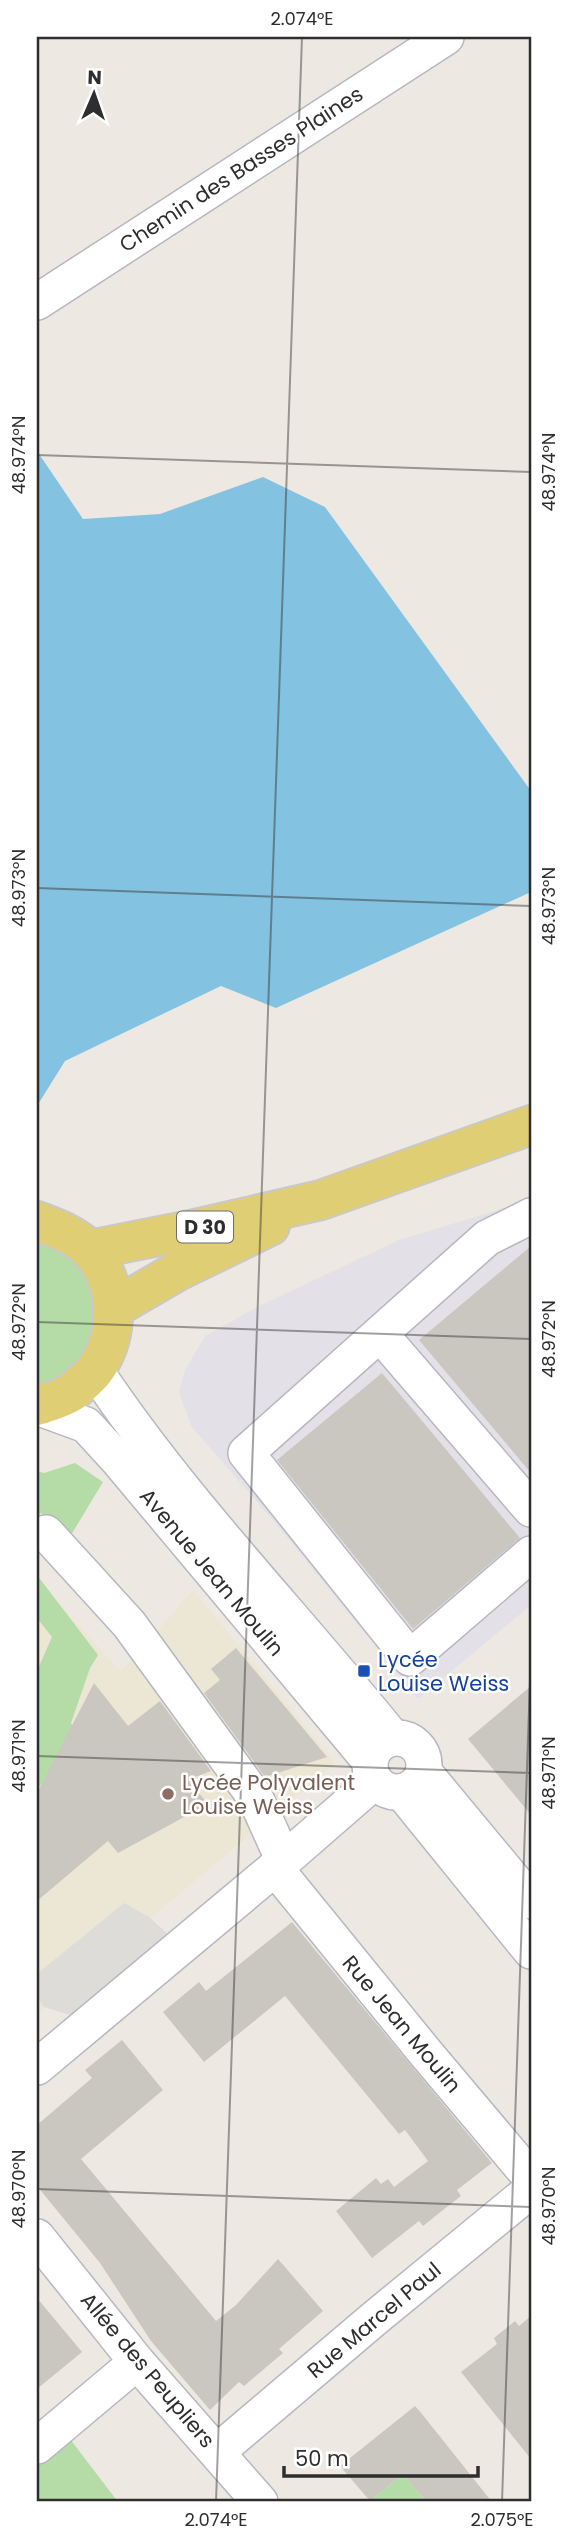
<svg xmlns="http://www.w3.org/2000/svg" width="568" height="2539" viewBox="0 0 568 2539" font-family="Poppins,sans-serif">
<style>
.industrial{fill:#e3e1e7}
.education{fill:#ece6d4}
.green{fill:#b5dca6}
.plaza{fill:#dedcd9}
.water{fill:#84c2e1}
.building{fill:#cac7c0}
.lines{fill:none;stroke-linecap:round;stroke-linejoin:round}
.minor-casing{stroke:#b6b7c0;stroke-width:38}
.major-casing{stroke:#c9c9c9;stroke-width:42}
.minor{stroke:#fff;stroke-width:35}
.major{stroke:#e0ce74;stroke-width:38}
.ticks{fill:none;stroke:#2e2e2e;stroke-width:2;stroke-opacity:0.45}
.transit-dot{fill:#1a4fb4;stroke:#fff;stroke-width:2.5}
.education-dot{fill:#8d6e63;stroke:#fff;stroke-width:2.5}
.labels{text-anchor:middle;dominant-baseline:central;stroke-width:5;stroke-linejoin:round;paint-order:stroke}
.shield{fill:#fff;stroke:#6d6d6d;stroke-width:2}
.shield-label{font-size:19px;font-weight:bold;fill:#2e2e2e}
.street-label{font-size:21px;fill:#2e2e2e;stroke:#fff}
.transit-label{font-size:21px;fill:#164399;stroke:#fff;text-anchor:start}
.education-label{font-size:21px;fill:#785e54;stroke:#fff;text-anchor:start}
.neatline{fill:none;stroke:#2e2e2e;stroke-width:2.5}
.ticks-label{font-size:18px;text-anchor:middle;fill:#2e2e2e}
</style>
<rect width="100%" height="100%" fill="#ede9e2"/>
<!-- industrial -->
<polygon class="industrial" points="531,1200 531,1605 418,1699 278,1526 191,1426 179,1392 185,1370 205,1336 257,1307 399,1240"/>
<!-- education -->
<polygon class="education" points="37,1580 121,1672 193,1590 335,1763 37,2014"/>
<!-- green -->
<g class="green">
<path d="M37,1238C45,1241 55,1243 62,1248C115,1288 101,1368 37,1385Z"/>
<polygon points="75,1463 103,1482 68,1540 41,1513 37,1519 37,1471 44,1473"/>
<polygon points="37,1575 98,1655 90,1668 71,1723 87,1749 37,1788 37,1671 52,1637 37,1618"/>
<polygon points="67,2435 118,2502 37,2502 37,2460"/>
<polygon points="403,2474 426,2502 369,2502 370,2501"/>
</g>
<!-- plaza -->
<polygon class="plaza" points="124,1903 149,1917 171,1937 73,2016 44,2007 37,1997 37,1974"/>
<!-- water -->
<polygon class="water" points="37,451 83,519 160,514 263,477 325,507 531,791 531,892 276,1008 221,986 65,1061 37,1106"/>
<!-- building -->
<g class="building">
<polygon points="531,1246 531,1473 419,1340"/>
<polygon points="382,1373 520,1538 413,1629 277,1460"/>
<polygon points="236,1648 327,1757 265,1777 204,1693 220,1680 211,1669"/>
<polygon points="94,1683 128,1726 160,1701 211,1771 188,1780 208,1804 118,1853 108,1841 37,1901 37,1793"/>
<polygon points="531,1686 531,1815 468,1739"/>
<polygon points="292,1922 492,2163 457,2190 461,2196 443,2210 423,2226 419,2221 372,2258 336,2211 376,2178 381,2184 388,2179 394,2187 428,2161 405,2130 399,2134 285,1996 204,2062 163,2012 199,1982 206,1991"/>
<polygon points="122,2040 163,2090 81,2159 216,2321 236,2305 278,2259 323,2311 279,2349 283,2353 244,2386 239,2382 210,2410 151,2341 100,2263 37,2186 37,2125 92,2078 85,2070"/>
<polygon points="37,2298 82,2352 37,2389"/>
<polygon points="531,2316 531,2459 461,2372 497,2344 494,2338 515,2321 519,2326"/>
<polygon points="415,2406 422,2414 492,2502 426,2502 403,2474 370,2501 340,2466"/>
</g>
<g class="lines">
<defs>
<g id="minor">
<polyline points="37,302 446,37"/>
<polyline points="531,1216 487,1238 246,1453 410,1658 531,1554"/>
<polyline points="380,1334 531,1509"/>
<path d="M95,1370C181,1500 295,1616 393,1738"/>
<polyline points="37,1407 86,1425 119,1461 370,1761"/>
<polyline points="46,1533 129,1624 255,1797 284,1861"/>
<circle cx="397" cy="1765" r="27"/>
<polyline points="424,1772 531,1901"/>
<polyline points="402,1792 531,1951"/>
<polyline points="275,1868 424,2051 531,2178"/>
<polyline points="37,2067 275,1868 375,1781"/>
<polyline points="37,2237 137,2362 260,2502"/>
<polyline points="37,2446 137,2362"/>
<polyline points="217,2452 375,2318 531,2190"/>
</g>
<g id="major">
<path d="M37,1221C56,1228 74,1235 89,1249C119,1281 121,1335 95,1370C90,1377 79,1386 72,1392C62,1399 48,1402 37,1406"/>
<polyline points="89,1250 195,1229 321,1200 531,1125"/>
<polyline points="114,1308 176,1272 270,1226"/>
</g>
</defs>
<!-- minor casing -->
<use href="#minor" class="minor-casing"/>
<!-- major casing -->
<use href="#major" class="major-casing"/>
<!-- minor -->
<use href="#minor" class="minor"/>
<!-- major -->
<use href="#major" class="major"/>
</g>
<!-- ticks -->
<path class="ticks" d="M486,37L531,38M37,455L531,472M37,888L531,906M37,1322L531,1339M37,1756L531,1773M37,2189L531,2207M216,2502L302,37M502,2502L531,1651"/>
<!-- markers -->
<rect class="transit-dot" x="357" y="1664" width="14" height="14" rx="3.5"/>
<circle class="education-dot" cx="168" cy="1794" r="7"/>
<g class="labels">
<!-- shield labels -->
<rect class="shield" x="177" y="1211.5" width="56" height="31" rx="5"/>
<g class="shield-label">
<text x="205" y="1227">D 30</text>
</g>
<!-- street labels -->
<g class="street-label">
<text transform="translate(241 169) rotate(-33)">Chemin des Basses Plaines</text>
<text transform="translate(212 1572) rotate(50)">Avenue Jean Moulin</text>
<text transform="translate(402 2024) rotate(50)">Rue Jean Moulin</text>
<text transform="translate(374 2320) rotate(-40)">Rue Marcel Paul</text>
<text transform="translate(148 2370) rotate(50)">Allée des Peupliers</text>
</g>
<!-- transit labels -->
<g class="transit-label">
<text x="378" y="1659">Lycée<tspan x="378" dy="24">Louise Weiss</tspan></text>
</g>
<!-- education labels -->
<g class="education-label">
<text x="182" y="1782">Lycée Polyvalent<tspan x="182" dy="24">Louise Weiss</tspan></text>
</g>
</g>
<!-- border -->
<rect width="568" height="2539" fill="none" stroke="#ffffff" stroke-width="77"/>
<!-- north arrow -->
<g transform="translate(94 94) rotate(2)" stroke="#ffffff" stroke-width="5" paint-order="stroke">
<path d="M0-5L12 26L0 18L-12 26Z" fill="#2e2e2e"/>
<text y="-10" font-size="19" font-weight="bold" text-anchor="middle" fill="#2e2e2e">N</text>
</g>
<!-- scale -->
<path d="M284 2466v10h194v-10" fill="none" stroke="#2e2e2e" stroke-width="3.5"/>
<text x="295" y="2466" font-size="21" fill="#2e2e2e" stroke="#ffffff" stroke-width="5" paint-order="stroke">50 m</text>
<rect x="38" y="38" width="492" height="2462" class="neatline"/>
<g class="ticks-label">
<text x="302" y="25">2.074°E</text>
<text transform="translate(19 455) rotate(-90)" y="6">48.974°N</text>
<text transform="translate(549 472) rotate(-90)" y="6">48.974°N</text>
<text transform="translate(19 888) rotate(-90)" y="6">48.973°N</text>
<text transform="translate(549 906) rotate(-90)" y="6">48.973°N</text>
<text transform="translate(19 1322) rotate(-90)" y="6">48.972°N</text>
<text transform="translate(549 1339) rotate(-90)" y="6">48.972°N</text>
<text transform="translate(19 1756) rotate(-90)" y="6">48.971°N</text>
<text transform="translate(549 1773) rotate(-90)" y="6">48.971°N</text>
<text transform="translate(19 2189) rotate(-90)" y="6">48.970°N</text>
<text transform="translate(549 2206) rotate(-90)" y="6">48.970°N</text>
<text x="216" y="2526">2.074°E</text>
<text x="502" y="2526">2.075°E</text>
</g>
</svg>
